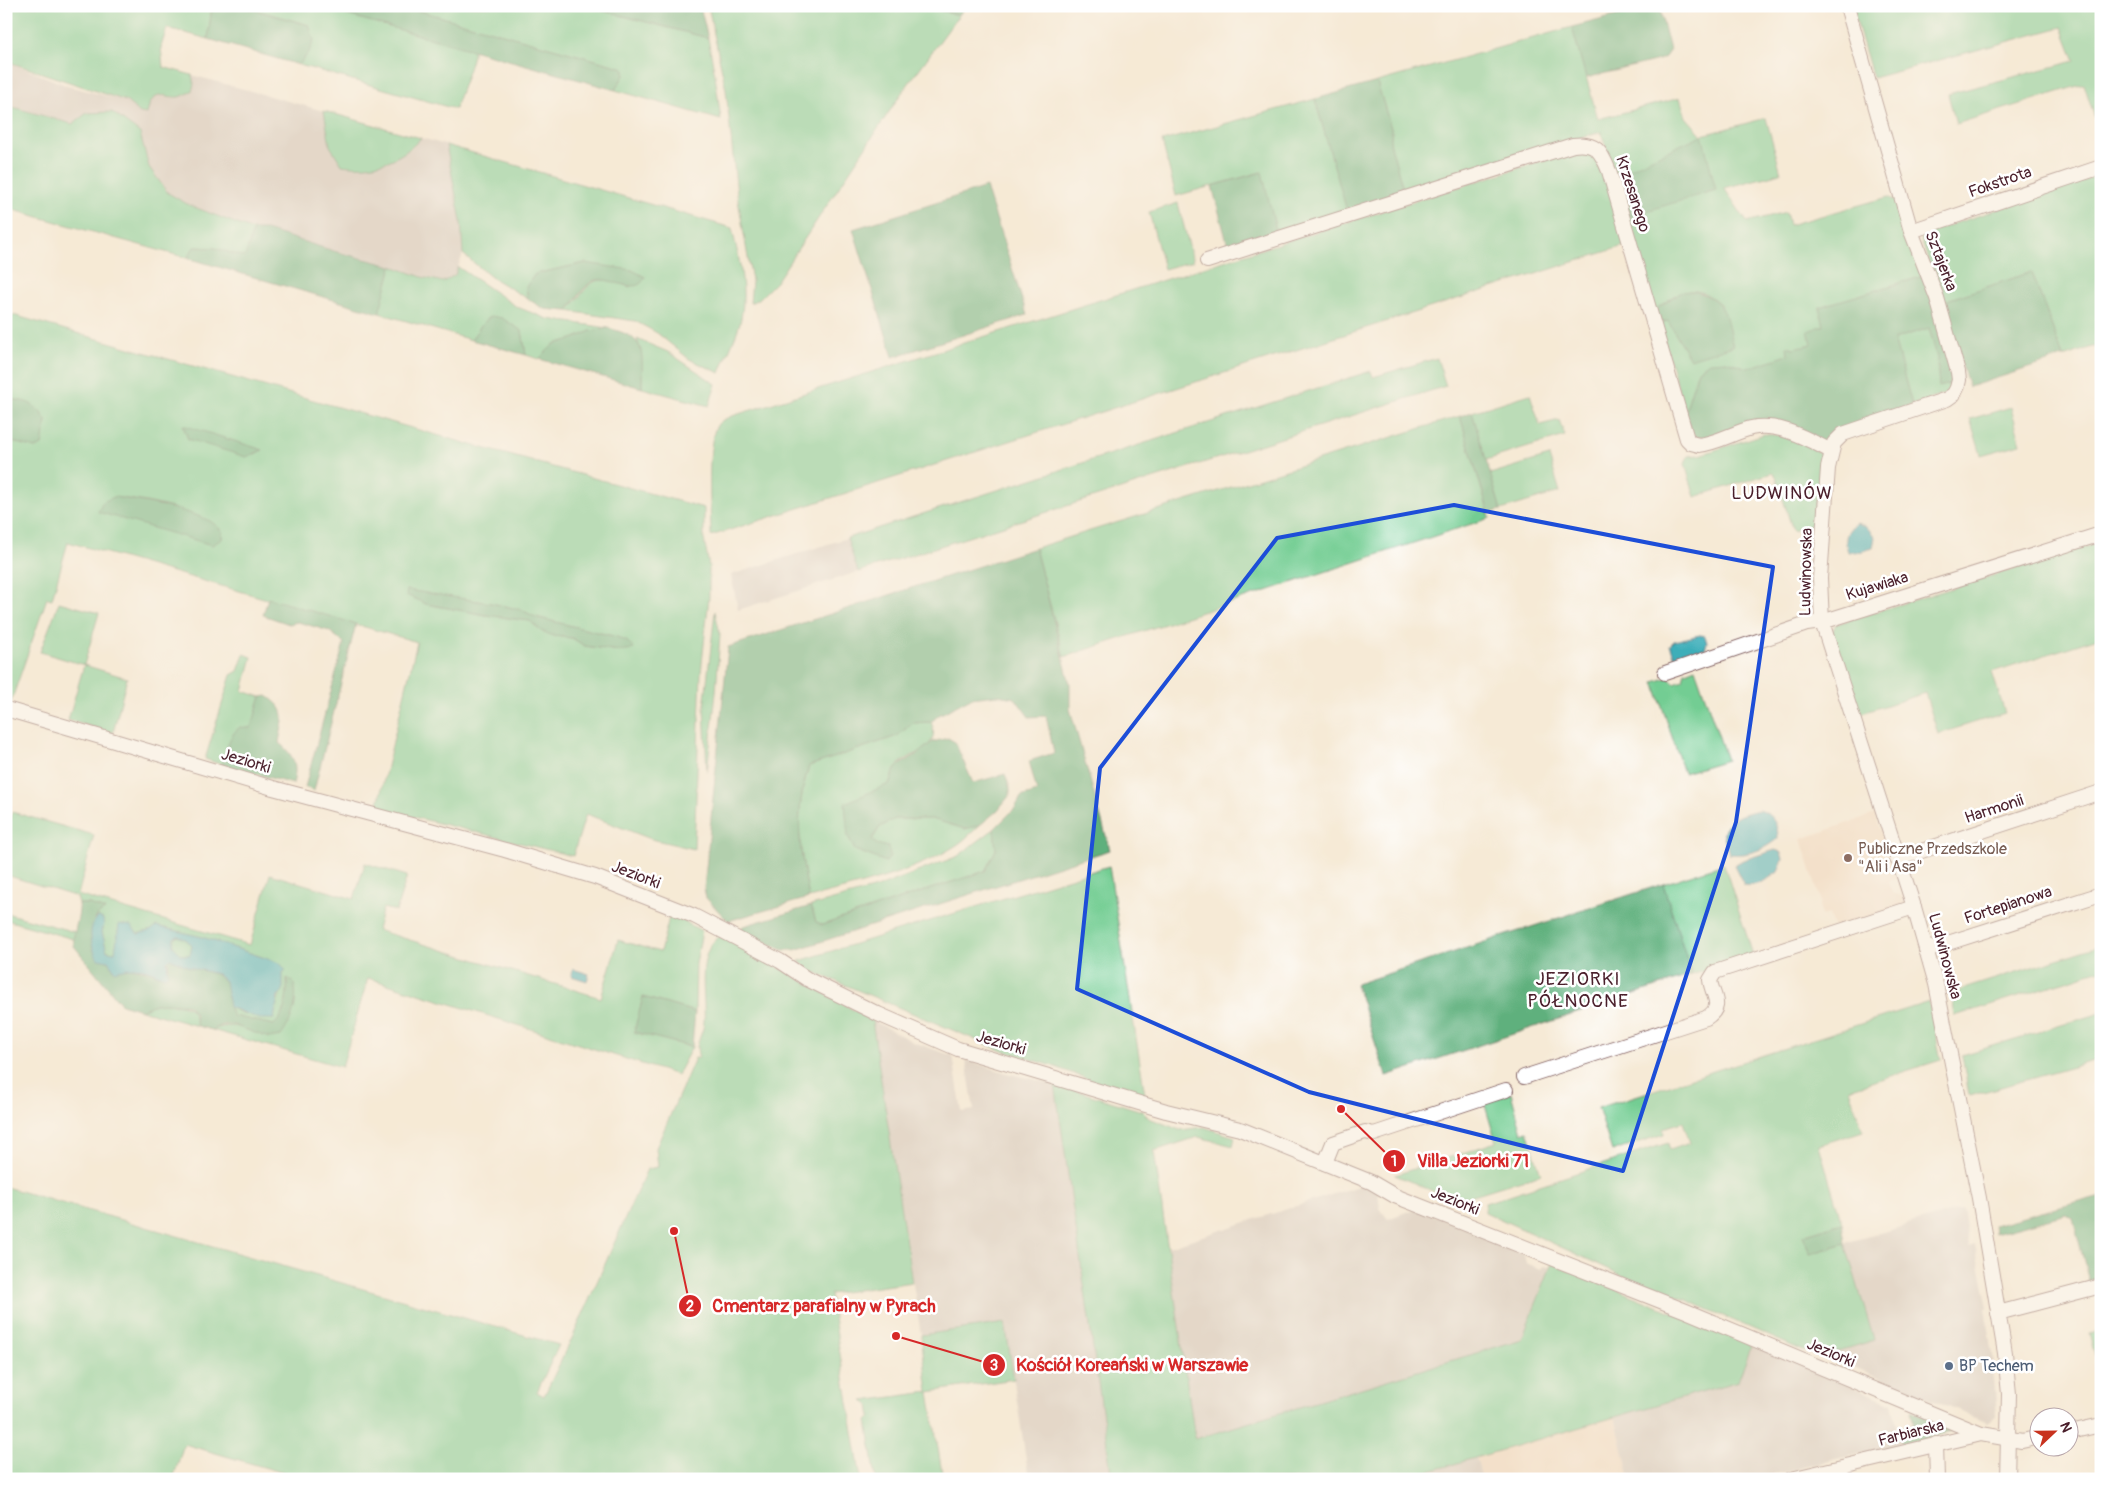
<svg xmlns="http://www.w3.org/2000/svg" width="2107" height="1485" viewBox="0 0 2107 1485" font-family="Pangolin,sans-serif">
<style>
.built{fill:#f0d6bc}
.industrial{fill:#cec2b9}
.green{fill:#73cd93;stroke:#5e765f;fill-rule:evenodd}
.forest{fill:#5eb07d;stroke:#546854}
.water{fill:#3eaeb9;stroke:#446672;fill-rule:evenodd}
.lines{fill:none;stroke-linecap:round;stroke-linejoin:round}
.minor-casing{stroke:#866667;stroke-width:16}
.minor{stroke:#fff;stroke-width:14}
.marked{fill:none;stroke:#1d4ed8;stroke-width:4;stroke-linejoin:round}
.education-dot{fill:#8d6e63;stroke:#fff;stroke-width:2}
.service-dot{fill:#5c6f8a;stroke:#fff;stroke-width:2}
.labels{text-anchor:middle;dominant-baseline:central;stroke-width:5;stroke-linejoin:round;paint-order:stroke}
.street-label{font-size:16px;fill:#4a1f2b;stroke:#fff}
.education-label{font-size:16px;fill:#785e54;stroke:#fff;text-anchor:start}
.service-label{font-size:16px;fill:#4e5e75;stroke:#fff;text-anchor:start}
.neighbourhood-label{font-size:18px;letter-spacing:1px;fill:#4a1f2b;stroke:#fff}
.quarter-label{font-size:19px;letter-spacing:1px;fill:#4a1f2b;stroke:#fff}
.leader{fill:none;stroke:#d62828;stroke-width:2}
.callout-dot{fill:#d62828;stroke:#fff;stroke-width:2}
.mark-label{font-size:15px;text-anchor:middle;font-weight:bold;fill:#fff}
.callout-label{font-size:18px;text-anchor:middle;font-weight:bold;fill:#d62828;stroke:#fff;stroke-width:5;stroke-linejoin:round;paint-order:stroke}
</style>
<rect width="100%" height="100%" fill="#fff"/>
<filter id="ink" filterUnits="userSpaceOnUse"><feTurbulence type="fractalNoise" baseFrequency=".02" numOctaves="2"/><feDisplacementMap in="SourceGraphic" scale="10" xChannelSelector="R" yChannelSelector="G"/><feConvolveMatrix kernelMatrix="1 2 1 2 8 2 1 2 1" color-interpolation-filters="sRGB"/></filter>
<filter id="wash" filterUnits="userSpaceOnUse"><feTurbulence type="fractalNoise" baseFrequency=".0096" numOctaves="4" result="noise"/><feDisplacementMap in="SourceGraphic" scale="20" xChannelSelector="R" yChannelSelector="G"/><feGaussianBlur stdDeviation="1.12" result="paint"/><feColorMatrix in="noise" values="0 0 0 0 0 0 0 0 0 0 0 0 0 0 0 0 0 1.4 0 .05"/><feComposite in="paint" operator="in"/></filter>
<g filter="url(#wash)">
<rect width="100%" height="100%" fill="#f6ead6"/>
<!-- built -->
<g class="built">
<polygon points="1875,814 1896,878 1889,882 1892,893 1902,896 1905,905 1834,929 1829,914 1822,916 1819,905 1821,902 1801,839"/>
<polygon points="1615,1416 1630,1479 1482,1479 1476,1457"/>
</g>
<!-- industrial -->
<g class="industrial">
<polygon points="6,61 68,86 126,101 140,113 146,114 150,102 158,95 176,98 194,84 192,75 324,111 330,146 410,150 421,138 446,145 461,221 463,254 455,275 443,282 422,277 392,266 337,252 266,230 253,230 189,205 168,193 149,167 140,133 87,113 72,124 6,104"/>
<polygon points="847,538 858,572 738,610 731,575"/>
<polygon points="872,1020 913,1042 953,1056 962,1112 974,1110 966,1060 1010,1074 1055,1084 1112,1479 1029,1479 1005,1323 921,1335"/>
<polygon points="1362,1185 1378,1192 1380,1209 1388,1219 1416,1208 1501,1243 1502,1246 1524,1255 1526,1263 1541,1269 1543,1266 1550,1267 1522,1339 1195,1440 1168,1247"/>
<polygon points="1963,1209 1969,1247 1975,1245 1988,1307 1985,1308 1992,1355 1997,1415 1987,1422 1825,1355 1874,1340 1845,1243"/>
<polygon points="1752,1345 1892,1403 1901,1444 1754,1479 1630,1479 1615,1416 1738,1381"/>
<polygon points="1476,1457 1482,1479 1403,1479"/>
</g>
<!-- green -->
<g class="green">
<path d="M6,6H212L208,39L167,28L161,47L163,67L192,75L194,84L192,91C176,101 175,96 158,95L150,102L147,114L140,113L126,101L6,61Z"/>
<path d="M242,6H337L333,11L474,50C470,71 461,89 455,109L299,65L309,52V25Z"/>
<polygon points="402,6 585,6 708,38 715,75 721,120 615,90 624,75 624,68"/>
<polygon points="708,6 922,6 959,15 901,94 776,282 759,299 750,303 752,281 737,194 726,90"/>
<polygon points="1852,6 2101,6 2101,137 2084,84 1956,124 1948,94 2075,61 2062,27 1873,78"/>
<path d="M1572,27L1598,119L1680,98L1686,117L1702,135L1766,118L1781,173L1724,188L1747,222L1786,212L1789,225L1888,197L1897,202L1924,276L1819,307L1824,325L1812,345L1794,348L1787,346L1789,355L1748,368L1726,361L1698,370L1685,412L1659,323L1668,321L1690,359L1722,306C1696,281 1680,290 1655,310L1627,217L1702,136L1615,175L1601,132L1404,193L1390,142L1392,132L1377,82Z"/>
<polygon points="1315,99 1348,214 1277,234 1261,172 1176,196 1162,141"/>
<polygon points="6,105 72,124 87,113 112,112 140,133 149,167 168,193 189,205 253,230 246,258 215,248 195,247 187,258 6,208"/>
<path d="M324,111L421,138C400,161 373,170 342,165L330,146Z"/>
<path d="M446,145L732,228C739,260 748,290 740,323C735,340 726,356 720,373L689,359L657,333L635,321L567,311C593,284 587,271 630,287L585,263L535,274L526,287L528,299L491,277L463,254L461,221Z"/>
<path d="M1585,149L1600,160L1627,245L711,536C711,513 705,440 718,424C721,420 728,418 732,416L1573,151Z"/>
<polygon points="2101,175 2101,344 2063,357 2032,272 1941,302 1920,235"/>
<polygon points="1178,203 1193,261 1164,269 1149,212"/>
<polygon points="392,266 422,277 443,282 455,275 458,267 517,307 548,319 608,328 591,331 573,339 554,344 539,359 526,355 522,331 482,324 471,340 379,313"/>
<path d="M6,313L472,445L704,508V539L709,566V597L701,673L694,849L651,839L586,814L573,856L377,808L417,642L68,542L52,599L47,598L11,702L6,701V440L35,448L42,445L46,420L17,400L6,399ZM183,426L262,450L255,454L188,439ZM114,497C146,501 198,510 222,531V539ZM407,591L491,603L522,610L535,617L617,637L619,651L585,646L572,638L553,636L541,631L530,621L486,615L426,604Z"/>
<polygon points="1929,328 1937,357 1939,386 1953,383 1946,394 1912,405 1894,339"/>
<polygon points="637,339 668,352 716,384 709,406 642,388 641,351"/>
<polygon points="1437,358 1446,386 858,572 847,538 1371,371 1373,377"/>
<polygon points="1530,394 1540,425 1559,420 1565,436 1486,460 1472,412"/>
<polygon points="2011,407 2021,444 1981,455 1970,419"/>
<polygon points="1460,416 1490,518 1064,657 1035,548"/>
<path d="M1764,434C1789,436 1803,440 1823,456L1820,485V523L1793,531L1776,477L1772,473L1695,497L1685,464L1688,456L1700,455Z"/>
<polygon points="1549,456 1560,492 1501,510 1490,474"/>
<polygon points="2101,542 2101,637 1992,672 2005,713 1938,734 1925,693 1859,714 1832,632 1836,624"/>
<polygon points="59,602 99,613 84,665 127,678 113,733 68,720 84,665 40,652"/>
<polygon points="715,611 720,634 716,693 707,772 704,708"/>
<path d="M244,654L252,657L243,691L261,697C256,707 257,718 251,727C242,740 227,749 222,765L205,759L231,675L238,671Z"/>
<polygon points="1695,668 1727,760 1684,773 1654,682 1669,677 1674,683 1683,680 1685,672"/>
<path d="M931,722C943,749 911,752 897,766C893,770 891,779 889,784L877,790L848,836L855,850L886,862L872,840L880,827L895,819H932L965,829L980,825C973,831 965,840 957,845C913,873 859,885 809,898C800,849 793,816 809,766L897,736L913,723Z"/>
<path d="M12,812L94,835L78,895L250,945L270,874L354,899L365,863L407,876L396,911L383,908L377,930L601,998L618,940L660,952L670,914L702,931L696,964L695,1012L643,997L634,1032L692,1047L677,1075L368,978L342,1067L212,1030C243,1017 252,1040 281,1036L293,981L287,979C288,993 286,1015 274,1025L233,1016L229,1007L242,1013L273,1019C277,1000 287,982 280,963L202,937L156,926L152,930L137,934L132,929L117,943L115,952L107,951L102,932L104,924L99,917L95,919L100,912L104,910L89,904H79L77,897L6,875V831Z"/>
<polygon points="994,829 996,850 985,871 822,925 816,922 811,906 876,888 958,856"/>
<polygon points="1724,864 1753,955 1692,975 1663,884"/>
<polygon points="1109,866 1146,1101 1053,1066 1000,1050 807,969 799,961"/>
<polygon points="6,913 75,932 73,939 6,920"/>
<polygon points="178,936 187,940 192,946 190,955 182,955 173,946 173,940"/>
<path d="M719,936C771,961 820,992 872,1020L912,1282L830,1294L861,1479H305L184,1444L173,1479H6V1187L559,1345L537,1392L544,1396L574,1334L647,1169L658,1167L656,1148L695,1058H699C698,1055 697,1050 697,1047C698,1038 704,1031 704,1021C706,994 695,955 719,936Z"/>
<polygon points="2101,945 2101,970 1955,1016 1951,993"/>
<polygon points="1929,1002 1941,1060 1849,1089 1863,1131 1819,1145 1842,1223 1803,1235 1810,1254 1845,1243 1874,1340 1825,1355 1816,1350 1808,1353 1675,1295 1669,1297 1485,1212 1485,1203 1668,1143 1670,1150 1690,1143 1683,1122 1663,1128 1664,1134 1612,1151 1598,1108"/>
<path d="M166,1003C187,1007 192,1002 197,1026L141,1010L155,1004Z"/>
<polygon points="2101,1013 2101,1059 1969,1096 1962,1055"/>
<polygon points="1055,1084 1142,1111 1149,1118 1180,1130 1204,1127 1235,1137 1233,1146 1198,1137 1154,1151 1195,1439 1522,1339 1552,1263 1752,1345 1738,1381 1403,1479 1112,1479"/>
<polygon points="1511,1093 1522,1133 1527,1131 1541,1174 1467,1197 1449,1198 1395,1175 1496,1142 1484,1102"/>
<polygon points="1005,1323 1014,1379 929,1392 943,1479 876,1479 867,1421 871,1417 869,1405 863,1401 928,1392 921,1335"/>
<polygon points="2101,1331 2101,1374 2100,1374 2089,1334"/>
</g>
<!-- forest -->
<g class="forest">
<polygon points="212,6 241,6 309,25 314,40 309,52 299,65 208,39"/>
<polygon points="337,6 402,6 624,68 624,75 615,90 333,11"/>
<polygon points="585,6 700,6 708,38"/>
<polygon points="922,6 966,6 959,15"/>
<polygon points="1654,6 1659,6 1670,50 1665,57 1659,60 1586,78 1572,27"/>
<polygon points="1377,82 1392,132 1390,142 1404,193 1347,211 1315,99"/>
<polygon points="1702,135 1716,190 1627,217 1615,175"/>
<polygon points="1262,172 1277,234 1229,250 1212,186"/>
<polygon points="986,187 1027,315 893,357 853,229"/>
<polygon points="253,230 266,230 337,252 392,266 379,313 187,258 194,247 215,248 245,257"/>
<path d="M585,263L632,270L645,277C637,297 613,277 596,280C586,282 574,303 567,311L544,309L528,299L526,287L535,274Z"/>
<polygon points="2032,272 2063,357 1969,387 1941,302"/>
<polygon points="1924,276 1946,340 1953,383 1939,387 1937,357 1929,328 1894,339 1912,405 1835,434 1825,443 1756,421 1708,436 1697,437 1692,433 1685,412 1698,370 1709,362 1726,361 1748,368 1788,355 1787,346 1794,348 1812,344 1808,331 1824,325 1819,307"/>
<path d="M1694,291C1729,301 1724,314 1733,346L1690,359L1668,321L1659,323L1655,310L1680,292Z"/>
<polygon points="491,316 502,318 522,331 526,355 471,340 482,324"/>
<path d="M608,328C648,338 642,350 642,388L539,359L554,344L573,339L591,331Z"/>
<path d="M6,399C28,401 34,402 46,420L42,445L35,448L6,440Z"/>
<polygon points="1472,412 1501,510 1489,513 1460,416"/>
<polygon points="183,425 263,450 246,457 188,439"/>
<path d="M114,497C141,501 185,509 210,521C214,523 218,528 222,531V539L212,545L98,512L103,502Z"/>
<path d="M1035,548L1070,684V709L1110,850L795,950H783L740,930L743,926L811,906L816,922L822,925L985,871L996,850L994,829L1015,808L1021,797L1037,792L1029,761L1054,753L1046,716L1029,717L1015,698L997,695L971,698L939,715L931,722L913,723L897,736L809,766C793,815 800,850 809,898L728,921L706,898L704,888L728,647Z"/>
<polygon points="407,590 491,603 522,610 535,617 617,637 627,641 634,649 619,651 585,646 572,638 553,636 541,631 530,621 486,615 426,604 406,595"/>
<polygon points="268,598 356,624 314,791 305,787 344,643 329,631 298,622 289,624 263,615"/>
<path d="M267,696C291,711 282,721 279,743C294,755 298,765 293,784L222,765C227,750 227,737 240,727L250,728C256,718 256,708 261,697Z"/>
<polygon points="948,738 955,742 973,783 1005,774 1010,788 1010,795 997,811 980,825 965,829 932,819 895,819 880,827 872,839 876,844 889,847 890,857 886,862 855,850 848,836 845,803 889,784 896,767 916,755 932,742"/>
<polygon points="1663,884 1692,975 1386,1076 1356,984"/>
<path d="M79,904H89L105,910C90,916 91,937 93,950L108,961L111,966L119,970L124,967L153,972L159,976L169,967L167,958H170L189,967L216,974L225,981L231,1012L233,1016L274,1025C286,1015 288,993 287,978L293,981C300,999 292,1021 281,1036L269,1038L233,1025H223L212,1030L197,1026L195,1014L188,1005L166,1003L155,1004L141,1010L121,1004L74,946C72,932 80,919 79,904Z"/>
<polygon points="643,997 695,1012 692,1047 634,1032"/>
<polygon points="2101,1196 2101,1278 2089,1281 2073,1218 2066,1214 1995,1233 1994,1225"/>
<polygon points="1842,1223 1845,1243 1810,1254 1803,1235"/>
<polygon points="1911,1411 1955,1431 1901,1444 1897,1429 1914,1424"/>
</g>
<!-- water -->
<g class="water">
<path d="M1856,523L1866,526L1875,537L1873,548L1859,552H1848C1844,539 1845,532 1856,523Z"/>
<polygon points="1700,635 1705,636 1707,643 1705,649 1690,652 1680,658 1675,657 1670,645 1674,641"/>
<path d="M1759,810C1773,814 1778,825 1778,838C1765,850 1747,856 1729,854C1728,848 1724,840 1724,834C1726,817 1746,813 1759,810Z"/>
<path d="M1775,850L1781,852L1783,859L1778,872C1770,878 1755,888 1744,885L1734,865L1743,860Z"/>
<path d="M99,917L103,919L104,924L102,932L107,951L115,952L119,924L131,926L138,934L152,930L156,926L202,937L280,963L286,971L283,972V991L278,996L274,1019H260L229,1007L225,981L217,974L189,967L170,958L167,961L168,973L165,977C159,976 156,973 151,971C137,967 129,967 115,971L108,961L98,959C91,948 86,925 99,917ZM178,936L187,940L192,946L190,955H182L173,946L174,938Z"/>
<polygon points="573,969 589,974 587,981 571,976"/>
</g>
</g>
<g filter="url(#ink)">
<g class="lines">
<defs>
<g id="minor">
<polyline points="1847,6 1911,231 1937,298 1958,372 1959,380 1957,388 1954,394 1947,399 1843,434 1834,443 1828,468 1820,578 1822,622 1914,907 1936,984 1979,1198 2005,1353 2009,1394 2007,1479"/>
<polyline points="1911,231 2101,167"/>
<path d="M1207,261L1573,145C1596,142 1601,151 1609,171L1687,439L1691,443L1699,445C1717,443 1733,433 1751,428C1779,422 1807,439 1831,451"/>
<polyline points="1665,673 1807,624 1822,622 2101,534"/>
<polyline points="6,709 273,788 505,850 595,877 694,916 780,961 807,979 878,1014 958,1049 1166,1111 1240,1129 1371,1182 1395,1196 1686,1311 1981,1434"/>
<polyline points="1897,859 2101,792"/>
<polyline points="1926,950 2101,894"/>
<path d="M1524,1077L1706,1018C1725,1006 1712,996 1710,980L1715,972L1914,907"/>
<polyline points="1325,1163 1333,1143 1365,1132 1374,1134 1506,1090"/>
<polyline points="1998,1313 2101,1286"/>
<polyline points="2070,1432 2101,1425"/>
<polyline points="1936,1444 1937,1479"/>
<polyline points="1791,1479 1973,1436 1981,1434 2022,1441 2040,1437"/>
</g>
</defs>
<!-- minor casing -->
<use href="#minor" class="minor-casing"/>
<!-- minor -->
<use href="#minor" class="minor"/>
</g>
</g>
<!-- marked area -->
<path d="M0 0H2107V1485H0ZM1454,505L1773,567L1736,822L1623,1171L1309,1092L1077,989L1100,768L1277,538Z" fill="#f6ead6" fill-opacity=".55" fill-rule="evenodd"/>
<path class="marked" d="M1454,505L1773,567L1736,822L1623,1171L1309,1092L1077,989L1100,768L1277,538Z"/>
<!-- markers -->
<circle class="education-dot" cx="1848" cy="858" r="5"/>
<circle class="service-dot" cx="1949" cy="1366" r="5"/>
<g class="labels">
<!-- street labels -->
<g class="street-label">
<text transform="translate(2000 182) rotate(-19)">Fokstrota</text>
<text transform="translate(1633 194) rotate(72)">Krzesanego</text>
<text transform="translate(1941 261) rotate(69)">Sztajerka</text>
<text transform="translate(1806 572) rotate(-89)">Ludwinowska</text>
<text transform="translate(1877 586) rotate(-17)">Kujawiaka</text>
<text transform="translate(246 761) rotate(17)">Jeziorki</text>
<text transform="translate(1994 809) rotate(-18)">Harmonii</text>
<text transform="translate(636 875) rotate(21)">Jeziorki</text>
<text transform="translate(2008 905) rotate(-18)">Fortepianowa</text>
<text transform="translate(1945 956) rotate(75)">Ludwinowska</text>
<text transform="translate(1001 1043) rotate(16)">Jeziorki</text>
<text transform="translate(1455 1201) rotate(22)">Jeziorki</text>
<text transform="translate(1831 1353) rotate(23)">Jeziorki</text>
<text transform="translate(1911 1433) rotate(-14)">Farbiarska</text>
</g>
<!-- education labels -->
<g class="education-label">
<text x="1858" y="849">Publiczne Przedszkole<tspan x="1858" dy="18">"Ali i Asa"</tspan></text>
</g>
<!-- service labels -->
<g class="service-label">
<text x="1959" y="1366">BP Techem</text>
</g>
<!-- neighbourhood labels -->
<g class="neighbourhood-label">
<text x="1782" y="493">LUDWINÓW</text>
</g>
<!-- quarter labels -->
<g class="quarter-label">
<text x="1578" y="979">JEZIORKI<tspan x="1578" dy="22">PÓŁNOCNE</tspan></text>
</g>
</g>
<!-- callouts -->
<path class="leader" d="M1341 1109L1394 1161M674 1231L690 1306M896 1336L994 1365"/>
<g class="callout-dot">
<circle cx="1341" cy="1109" r="5"/>
<circle cx="674" cy="1231" r="5"/>
<circle cx="896" cy="1336" r="5"/>
<circle cx="1394" cy="1161" r="12"/>
<circle cx="690" cy="1306" r="12"/>
<circle cx="994" cy="1365" r="12"/>
</g>
<g class="mark-label">
<text x="1394" y="1166">1</text>
<text x="690" y="1311">2</text>
<text x="994" y="1370">3</text>
</g>
<g class="callout-label">
<text x="1473" y="1167">Villa Jeziorki 71</text>
<text x="824" y="1312">Cmentarz parafialny w Pyrach</text>
<text x="1132" y="1371">Kościół Koreański w Warszawie</text>
</g>
<!-- margin -->
<rect width="2107" height="1485" fill="none" stroke="#fff" stroke-width="25"/>
<!-- north arrow -->
<g transform="translate(2054 1432) rotate(68)"><circle r="24" fill="#ffffff" stroke="#b7a5aa"/>
<path d="M0-4L9 19L0 12L-9 19Z" fill="#c8321e"/>
<text y="-8" font-size="14" font-weight="bold" text-anchor="middle" fill="#4a1f2b">N</text>
</g>
</svg>
